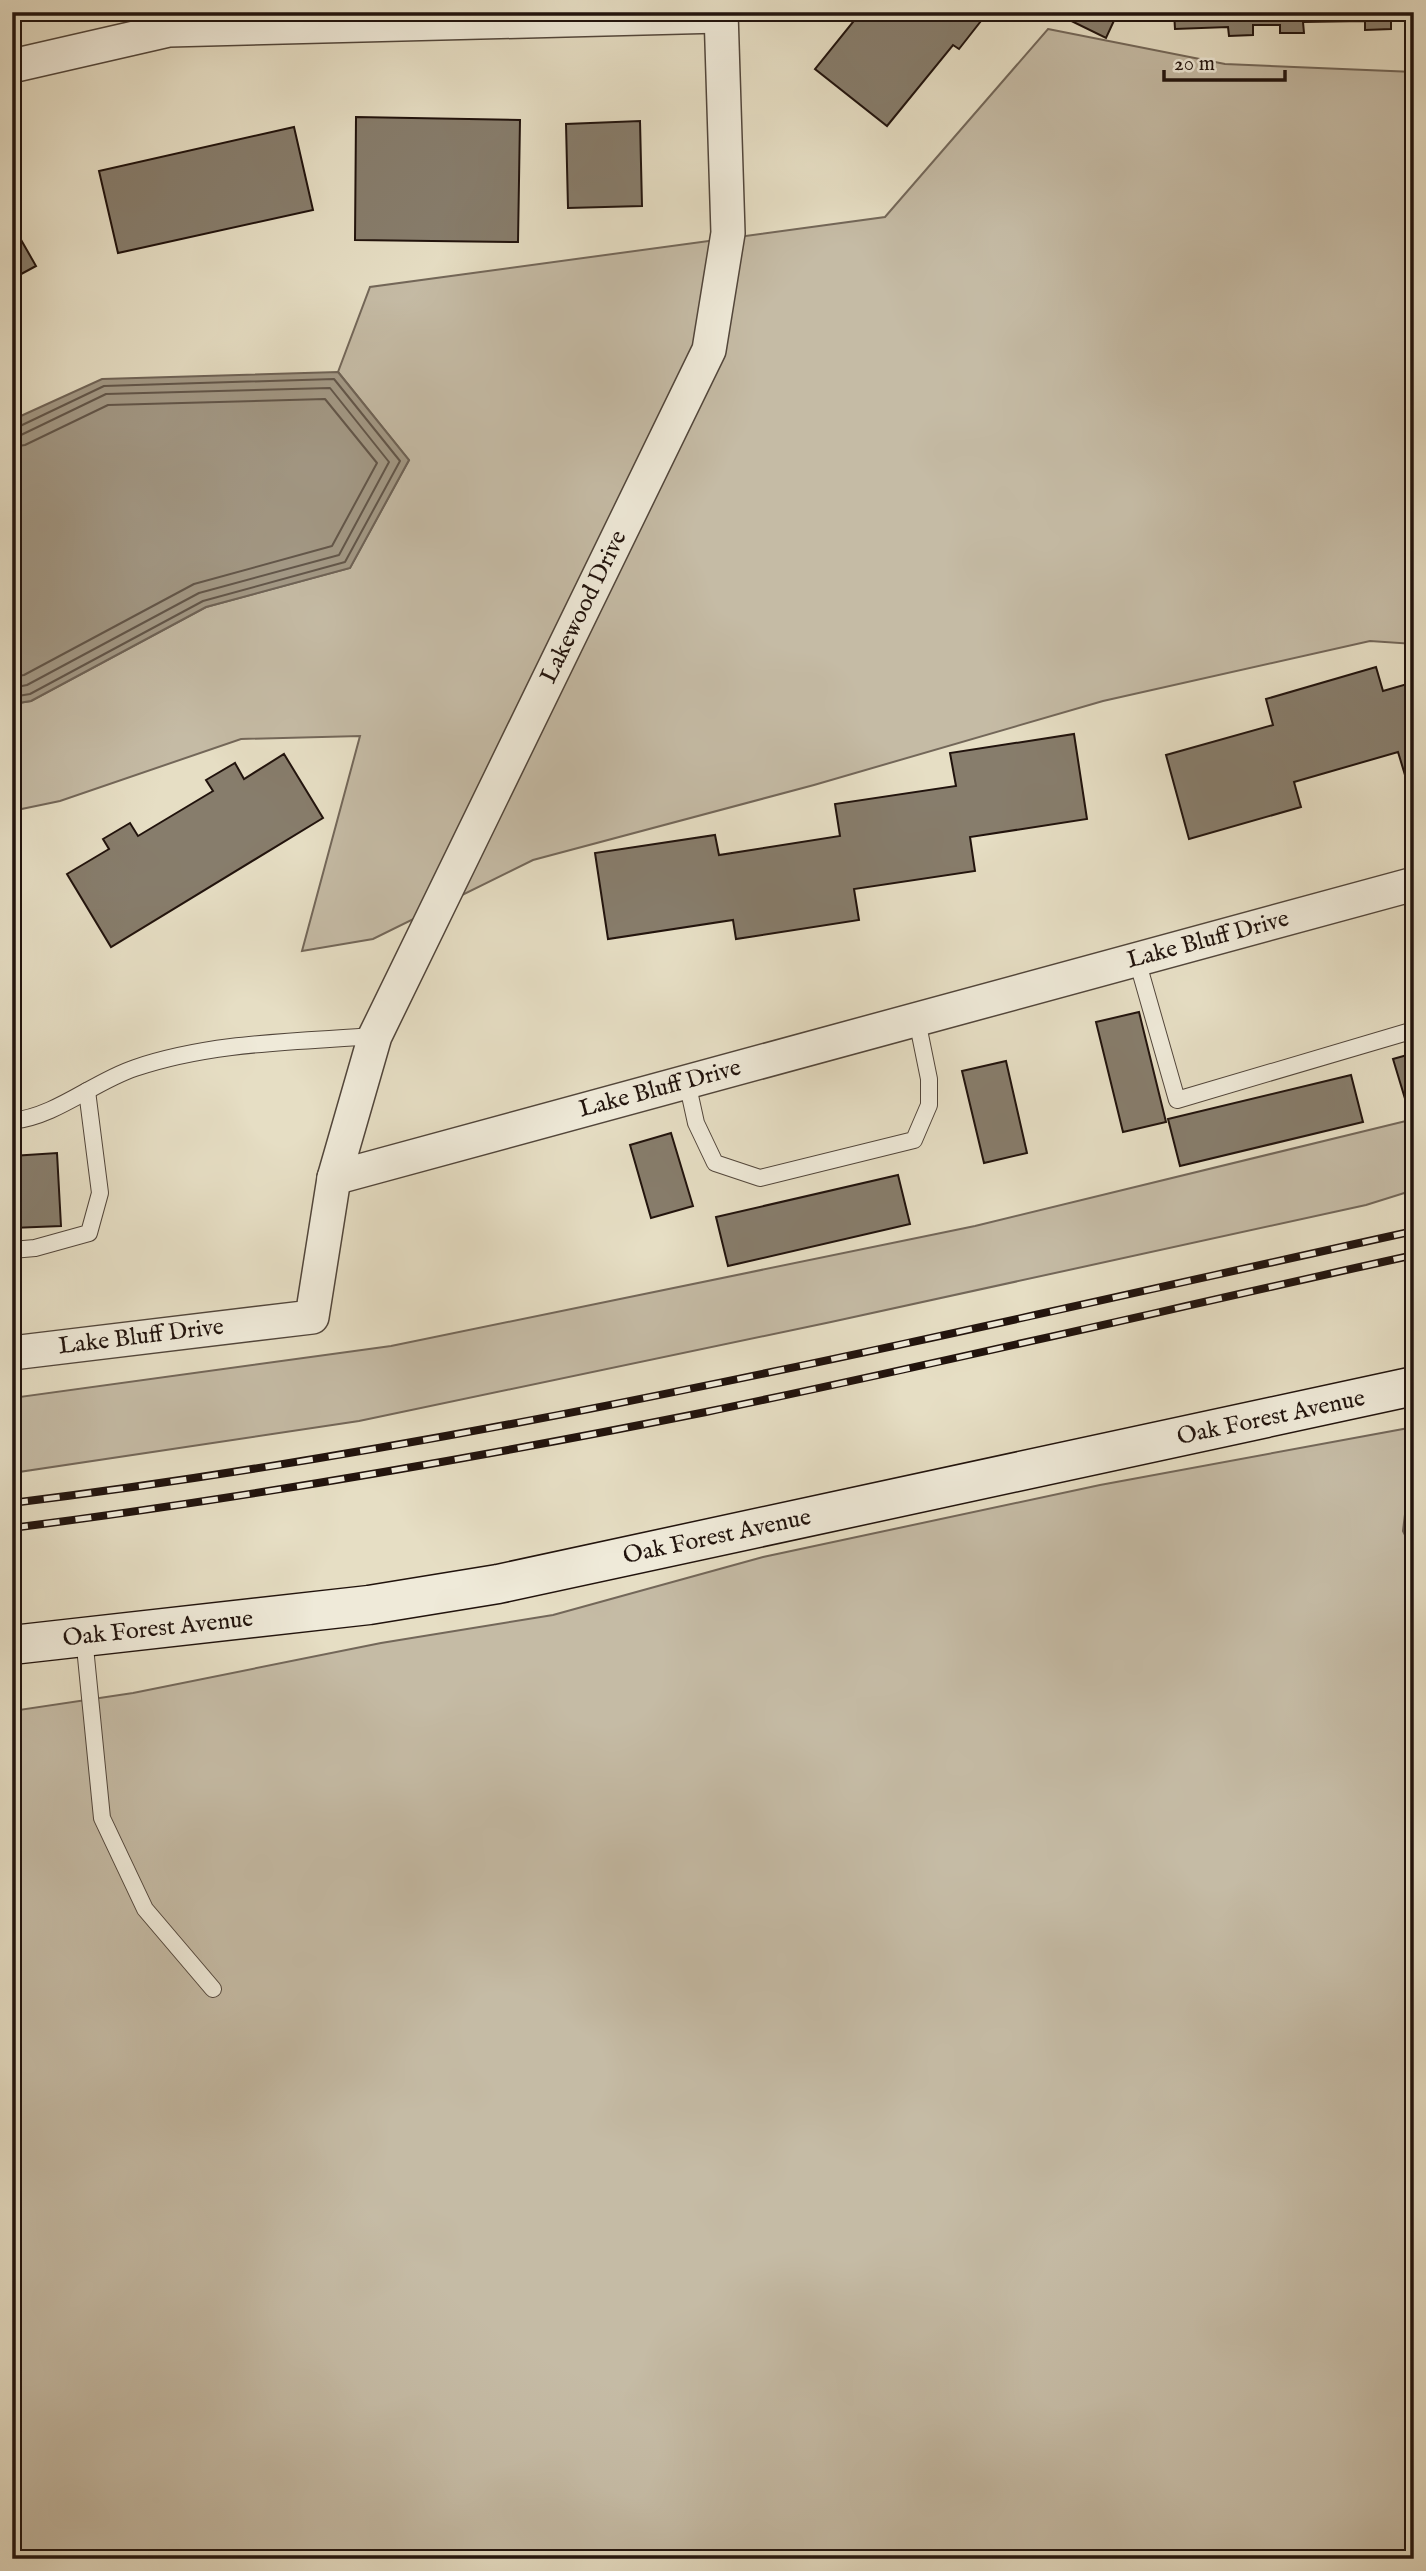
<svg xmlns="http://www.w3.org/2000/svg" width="1426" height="2571" viewBox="0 0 1426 2571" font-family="'IM FELL English',serif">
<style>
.green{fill:#c5bba5;stroke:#736759;stroke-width:2}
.water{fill:#a39986;stroke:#6f6356;stroke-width:2}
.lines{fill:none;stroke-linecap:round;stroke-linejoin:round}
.shore{stroke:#62564a;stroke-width:2}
.building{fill:#877d6c;stroke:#21130d;stroke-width:2}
.lane-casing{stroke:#52463b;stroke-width:18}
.street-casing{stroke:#52463b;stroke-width:36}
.secondary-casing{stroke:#21130d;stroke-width:41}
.lane{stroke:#efead9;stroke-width:16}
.street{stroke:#efead9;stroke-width:33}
.secondary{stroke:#efead9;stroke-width:38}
.rail-casing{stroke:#21130d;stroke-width:8}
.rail{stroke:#efead9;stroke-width:5;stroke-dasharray:16;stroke-linecap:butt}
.labels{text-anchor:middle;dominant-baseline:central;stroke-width:7;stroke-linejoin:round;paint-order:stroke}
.street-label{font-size:24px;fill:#21130d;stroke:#efead9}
</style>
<rect width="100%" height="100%" fill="#e6dec4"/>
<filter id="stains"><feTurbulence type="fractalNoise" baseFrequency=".00286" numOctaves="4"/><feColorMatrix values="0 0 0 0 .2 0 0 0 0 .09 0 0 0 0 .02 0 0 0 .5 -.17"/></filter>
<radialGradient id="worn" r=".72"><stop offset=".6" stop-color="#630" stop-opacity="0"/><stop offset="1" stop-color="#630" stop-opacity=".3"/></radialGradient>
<!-- green -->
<g class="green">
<polygon points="1048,29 1225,64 1414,72 1414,644 1370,641 1103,701 814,785 533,860 373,939 302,951 360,736 241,739 60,801 12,811 12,704 31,701 206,607 350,568 409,460 338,372 370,287 885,217"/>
<polygon points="1414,1119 1414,1190 1366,1205 831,1322 359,1421 12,1473 12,1398 391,1346 975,1226"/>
<polygon points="1414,1427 1414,2559 12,2559 12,1711 133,1693 381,1643 553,1615 763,1557 1100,1485"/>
</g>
<!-- water -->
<g class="water">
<polygon points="338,372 409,460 350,568 206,607 31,701 12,704 12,420 102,379"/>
<polygon points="1414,1474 1414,1553 1403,1531 1409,1481"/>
</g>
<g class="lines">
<!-- shore -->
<g class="shore">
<polyline points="12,427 18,427 104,386 334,379 400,461 345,562 203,601 30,694 12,697"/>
<polyline points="12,436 21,435 106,394 330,388 389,462 339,555 199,593 27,685 12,688"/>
<polyline points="12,447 25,445 108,405 325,399 377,463 332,546 194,584 24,675 12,677"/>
</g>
</g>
<!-- building -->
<g class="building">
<polygon points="861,12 988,12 959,49 953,45 887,126 815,69"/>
<polygon points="1053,12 1118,12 1106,38"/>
<polygon points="1174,12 1414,12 1414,19 1391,20 1391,29 1365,30 1365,21 1303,22 1304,33 1280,33 1280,25 1253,25 1253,35 1229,36 1228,27 1175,29"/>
<polygon points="356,117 520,120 518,242 355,240"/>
<polygon points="640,121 642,206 568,208 566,124"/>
<polygon points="294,127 313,210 118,253 99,171"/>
<polygon points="12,224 36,266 12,279"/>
<polygon points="1376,667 1383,691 1414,682 1414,773 1405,775 1398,752 1294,782 1301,807 1189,839 1166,755 1273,725 1266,699"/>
<polygon points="1074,734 1087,819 970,837 975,871 854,889 859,920 736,939 733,920 608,939 595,853 715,835 719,855 840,836 835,804 956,786 950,753"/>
<polygon points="284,754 323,818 111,947 67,874 109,849 103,839 130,823 138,836 213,791 206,780 235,763 244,779"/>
<polygon points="12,904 20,904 21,987 12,987"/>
<polygon points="1139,1012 1166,1122 1123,1132 1096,1022"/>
<polygon points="1414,1053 1414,1099 1406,1102 1393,1059"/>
<polygon points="1006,1061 1027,1153 984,1163 962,1071"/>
<polygon points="1351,1075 1363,1122 1180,1166 1168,1119"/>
<polygon points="671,1133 693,1206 651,1218 630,1145"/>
<polygon points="57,1153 61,1226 12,1228 12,1156"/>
<polygon points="898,1175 910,1224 728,1266 716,1217"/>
</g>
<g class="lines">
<defs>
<g id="lane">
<polyline points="1137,960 1177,1100 1414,1030"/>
<polyline points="687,1082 696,1123 715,1163 760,1178 914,1140 929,1105 929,1079 917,1020"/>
<path d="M12,1121C57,1116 93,1082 135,1068C212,1042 294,1042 375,1036"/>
<polyline points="12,1250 35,1248 89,1233 100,1193 87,1091"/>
<polyline points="84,1637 102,1818 145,1909 213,1989"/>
</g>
<g id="street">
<polyline points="12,66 169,30 720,16"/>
<polyline points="334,1178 1414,884"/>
<polyline points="12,1353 312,1317 334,1178 375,1036 709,350 728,233 721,12"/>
</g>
<polyline id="secondary" points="12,1645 369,1605 498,1584 1414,1386"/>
</defs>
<!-- lane casing -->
<use href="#lane" class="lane-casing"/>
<!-- street casing -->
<use href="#street" class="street-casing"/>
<!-- secondary casing -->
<use href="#secondary" class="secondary-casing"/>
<!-- lane -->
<use href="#lane" class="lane"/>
<!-- street -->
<use href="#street" class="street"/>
<!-- secondary -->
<use href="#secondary" class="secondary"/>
<defs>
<g id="rail">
<path d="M12,1503C485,1445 949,1333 1414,1231"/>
<path d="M12,1528C245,1498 476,1458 706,1412C942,1363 1178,1307 1414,1255"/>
</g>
</defs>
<!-- rail casing -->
<use href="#rail" class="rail-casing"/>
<!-- rail -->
<use href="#rail" class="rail"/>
</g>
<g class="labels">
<!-- street labels -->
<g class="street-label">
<text transform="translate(584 607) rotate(-64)">Lakewood Drive</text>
<text transform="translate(1208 940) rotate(-15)">Lake Bluff Drive</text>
<text transform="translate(660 1089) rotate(-15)">Lake Bluff Drive</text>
<text transform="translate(141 1337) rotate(-7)">Lake Bluff Drive</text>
<text transform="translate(1271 1418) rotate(-12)">Oak Forest Avenue</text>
<text transform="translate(717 1537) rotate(-12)">Oak Forest Avenue</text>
<text transform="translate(158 1629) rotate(-6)">Oak Forest Avenue</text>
</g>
</g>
<!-- margin -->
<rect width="1426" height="2571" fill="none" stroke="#e6dec4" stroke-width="42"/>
<rect x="14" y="14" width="1398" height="2543" fill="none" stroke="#21130d" stroke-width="3.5"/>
<rect x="21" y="21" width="1384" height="2529" fill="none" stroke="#21130d" stroke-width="2"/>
<!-- scale -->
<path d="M1164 70v10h121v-10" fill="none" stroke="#21130d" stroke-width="3.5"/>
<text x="1174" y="70" font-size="21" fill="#21130d" stroke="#efead9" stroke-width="5" paint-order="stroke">20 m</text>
<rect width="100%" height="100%" filter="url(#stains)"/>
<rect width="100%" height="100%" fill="url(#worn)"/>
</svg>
